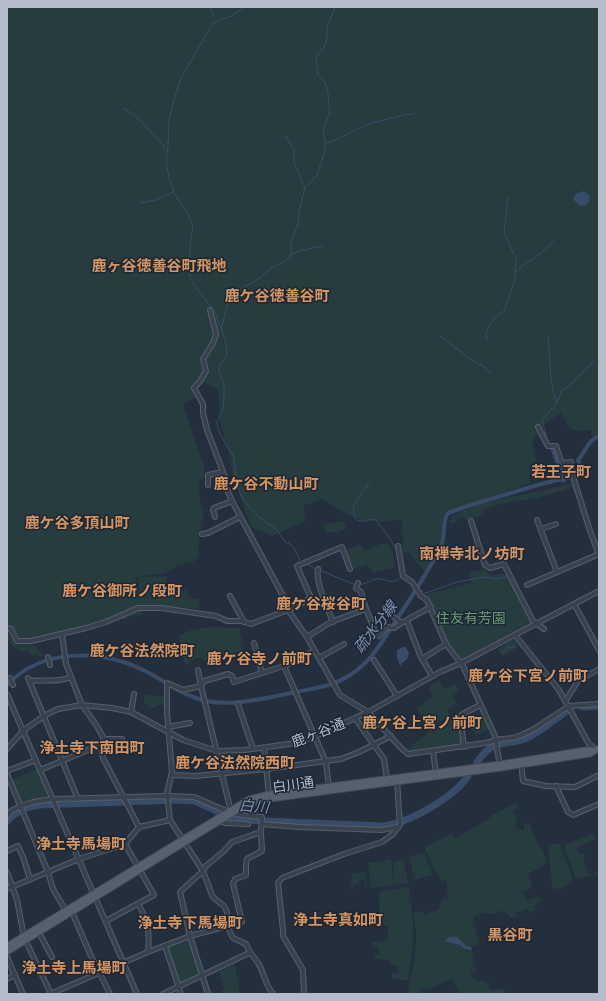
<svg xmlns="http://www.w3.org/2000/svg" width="606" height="1001" viewBox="0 0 606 1001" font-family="Manrope,'Noto Sans JP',sans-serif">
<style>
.green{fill:#263c3f}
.water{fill:#394c67}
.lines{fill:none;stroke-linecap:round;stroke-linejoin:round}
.stream{stroke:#394c67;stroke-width:1}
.canal{stroke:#394c67;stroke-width:4}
.river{stroke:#394c67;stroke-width:7}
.minor-casing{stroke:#565f6c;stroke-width:6}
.major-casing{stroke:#414a57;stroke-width:7}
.minor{stroke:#38414e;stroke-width:4}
.major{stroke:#56606e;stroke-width:5}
.labels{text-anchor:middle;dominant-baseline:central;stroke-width:3;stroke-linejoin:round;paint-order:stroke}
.park-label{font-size:14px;fill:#6b9a76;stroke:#1d2633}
.street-label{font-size:14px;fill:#b4bcc9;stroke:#1d2633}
.neighbourhood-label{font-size:15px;font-weight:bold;fill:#d59563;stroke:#1d2633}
.water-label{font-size:15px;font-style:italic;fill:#7c92b1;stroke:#1d2633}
</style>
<rect width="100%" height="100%" fill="#242f3e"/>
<!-- green -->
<g class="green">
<path d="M7,7H599V434L591,436V433L592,430L576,431L570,429L561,413L541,427L532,443L539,472L529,476L530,483L447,513L442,540L425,572L409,552L403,554L402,520C386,521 365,523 350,516C341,511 332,505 323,499L303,506L306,521L272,536L251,527L233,475L228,450L220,422L218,390L203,382L197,380L192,384V389L197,396L183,404L204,466L205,476L199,482L200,500L204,513L199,542L198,557L193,562L177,566L165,573L136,577L137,590L143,595L139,591L138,577L167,576L166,596L187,589L189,599L199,598L200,609L150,605L142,607V616L133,615L126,619L107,621L29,641L44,655L40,657L37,655L32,656L29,651C18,652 13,648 7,639Z"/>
<polygon points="574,483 574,487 537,498 499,504 482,510 484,515 466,520 464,517 456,519 457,522 449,523 452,516 480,504"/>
<polygon points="344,521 346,529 335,533 334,532 326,533 323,525"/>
<polygon points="361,544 364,551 381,544 388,544 393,553 395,568 373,573 368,565 353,569 346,550"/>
<polygon points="485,569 490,576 506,573 531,623 460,660 443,633 427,594 472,583 469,573"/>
<path d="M222,627L239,628C242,639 247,649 236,657C225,653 217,661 206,662L201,658H195L186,666L180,644V635C193,628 208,627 222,627Z"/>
<polygon points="513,640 516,642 517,648 502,656 498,649"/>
<polygon points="439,680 444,689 456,684 458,689 457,693 453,695 456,704 447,710 450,716 429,728 417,708 424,704 424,702 433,697 429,690 431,685"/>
<polygon points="144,695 165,696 164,705 155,705 155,708 149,708 148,705 144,702"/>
<polygon points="459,715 462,741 459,746 410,752 406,750 413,746 413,744 450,717"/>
<polygon points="484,717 490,729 476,735 467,725"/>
<polygon points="37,769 48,795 46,797 21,802 11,780"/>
<polygon points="515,803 518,808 513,811 517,819 515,823 518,831 524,830 524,824 529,823 539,847 542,848 543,852 544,852 546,864 528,874 532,886 523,892 526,900 532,899 539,896 542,900 534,906 536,909 530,913 528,909 526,910 525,908 523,910 523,912 521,913 520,911 516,912 517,917 511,918 508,914 506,914 505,911 500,911 499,913 488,914 483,913 473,917 479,944 471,946 476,971 472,973 469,968 473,979 475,979 477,982 481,980 481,982 483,981 484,983 488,983 490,990 503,988 505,992 508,993 508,994 460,994 452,979 426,990 424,988 420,990 422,994 407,994 408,992 408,989 415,959 416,933 414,912 421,911 424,914 438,910 442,900 455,898 448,898 446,880 441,881 424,847 451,834 456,838 486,821 492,815"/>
<polygon points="593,833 596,839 577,848 579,853 585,854 586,856 583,858 589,875 599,871 599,874 576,879 564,846"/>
<polygon points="558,843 561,844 561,849 573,880 566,886 562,887 562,888 554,889 553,892 548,846"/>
<polygon points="424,853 432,875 415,880 409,857"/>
<polygon points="391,859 394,885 371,888 368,863"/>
<polygon points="404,860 408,883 395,885 393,862"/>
<polygon points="365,872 367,888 365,887 365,880 360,880 358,883 353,885 353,891 351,892 352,874"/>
<path d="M409,887C410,900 413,912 413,925C414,943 411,962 408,980L392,979V973H398L399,967L395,965L390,966V960L375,959V955H379V948L372,947V942L388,941V926H384V923H380L379,892Z"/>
<polygon points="187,939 190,940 200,973 199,975 181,984 179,983 168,948 169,946"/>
<polygon points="235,964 240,993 243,994 218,994 224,989 219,972"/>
</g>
<!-- water -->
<g class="water">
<polygon points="583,191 588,194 590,198 588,203 584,206 579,205 573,199 576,194"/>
<polygon points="403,647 406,647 409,654 407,659 401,664 401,667 397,658 397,650"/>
<polygon points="450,937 457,937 466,946 471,947 472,950 465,949 460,945 444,941"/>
</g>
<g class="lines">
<!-- stream -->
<g class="stream">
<polyline points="210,7 212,12 213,17"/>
<polyline points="245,7 231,16 213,23 181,78 173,103 169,120 168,147 166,160 169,178 175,195 187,212 193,227 190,246 190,278 197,289 215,312 225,340 227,352 226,357 219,366 219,371 224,385 224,400 223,410 217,421 218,429 226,445 233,455 237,482 240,493 245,502 259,517 277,530 286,543 290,544 294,548 300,560"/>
<polyline points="123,108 131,113"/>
<polyline points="132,114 139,119 162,144"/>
<path d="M325,144C338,140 348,133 360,128C377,120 397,117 415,113"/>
<polyline points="163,145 166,150"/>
<polyline points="306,187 317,175 325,151 325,140 323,131 330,112 329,106 328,93 325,83 318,75 316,58 325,45 327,38 327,28 335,7"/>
<polyline points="140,203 155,200 174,192"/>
<polyline points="291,255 299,251 323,246"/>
<polyline points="516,272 523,265 536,257 554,241"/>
<polyline points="221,330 228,302 235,294 244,287 256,281 273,267 289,259 291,255 291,243 298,224 299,212 305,188 294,162 294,150 285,135"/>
<polyline points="440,336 473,361 485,367 491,373"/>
<polyline points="548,336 551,381 556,402"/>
<polyline points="487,340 486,334 489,326 494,318 504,311 515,280 516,259 504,232 508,198"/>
<polyline points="546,436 542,420 557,403 562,390 570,385 594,361"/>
<path d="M369,482C364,492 350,503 354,514C355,518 356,520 360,521C365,522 370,518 375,520C379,522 393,544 397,550"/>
<polyline points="308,564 316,570"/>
<polyline points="319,570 356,585"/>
<path d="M410,578C416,582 418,591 426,593L457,582L479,578L484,577L496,579L508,577"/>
<path d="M359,585C365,584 370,581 375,579C385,577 394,588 402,575"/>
<polyline points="503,652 508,647 515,647"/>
</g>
<!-- canal -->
<path class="canal" d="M7,685C43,647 104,649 147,672C169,683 182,696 207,701C232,707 270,697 296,692C324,687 343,684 364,664C377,652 385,637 395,622C411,598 427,574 440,548C447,534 441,524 448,513L474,504L541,484L575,476L580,465L578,460C585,452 589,439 599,436"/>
<!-- river -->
<g class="river">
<polyline points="554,448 560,465 563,479"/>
<polyline points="583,707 599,706"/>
<path d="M477,762C496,735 506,748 529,737C543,730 555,719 568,710"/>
<path d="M7,821C16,811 26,807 39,805L178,800L195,801L234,819L265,821L383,826C409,823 453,798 468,776"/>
</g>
<defs>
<g id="minor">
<polyline points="210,310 216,334 213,343 203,359 206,371 201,380 194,388 203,404 203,413 207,430 220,464 225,477 226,487 232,501 290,609"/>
<polyline points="538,427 548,446 556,446 561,461 563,463 571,462 572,473 589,528 599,555"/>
<polyline points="208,485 208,475 222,472"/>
<polyline points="215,517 213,510 214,508 232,501"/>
<polyline points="537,520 557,572"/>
<polyline points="471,521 485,565 490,568 504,564 533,621 544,629"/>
<polyline points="541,529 556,524"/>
<polyline points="202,534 208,533 240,517"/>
<polyline points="398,546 403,576 412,582 421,596 427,600 446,644 463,666 495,736 500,766"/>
<polyline points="459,556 480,549"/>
<path d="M318,569C315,582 328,609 333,622"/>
<path d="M358,583L356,588L361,592L366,609L376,633L379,636L387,627L394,628C405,620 418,614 431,607"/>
<polyline points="527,585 599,554"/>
<polyline points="230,596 244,622"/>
<polyline points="574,604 599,650"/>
<polyline points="288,610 307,637 340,695 368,712 402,749 408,754 485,743 502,739 513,738 524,734 534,729 569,706 599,704"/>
<polyline points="394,617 400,622"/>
<polyline points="407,621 420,655 432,676"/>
<polyline points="7,628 11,629 17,641 31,641 86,628 106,622 138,608 162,608 216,616 227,621 242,621 251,624 288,610 311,598 297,566 342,547 350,569"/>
<polyline points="62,634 66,664 82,705 97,726 104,739 100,745 103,758 139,827"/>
<polyline points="515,635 559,690 589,744 596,750"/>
<polyline points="307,637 331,622 366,609"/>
<polyline points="254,643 262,673"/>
<polyline points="48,657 50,665"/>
<polyline points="319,658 344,644"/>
<polyline points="422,659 446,644"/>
<polyline points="374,660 397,696"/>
<polyline points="284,666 326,762 329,788"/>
<polyline points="198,670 201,686 183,690 167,683 167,713 172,772 167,793 170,820 203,871 180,892 190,936 208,994"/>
<polyline points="10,678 13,685"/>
<polyline points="28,678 78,799"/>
<path d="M30,681C44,679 58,683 71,677"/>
<polyline points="7,694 137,994"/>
<polyline points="566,700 578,681 599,669"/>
<polyline points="238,704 253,749"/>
<polyline points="131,712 134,694"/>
<polyline points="355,718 384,759 387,779"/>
<polyline points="168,727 190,723"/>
<polyline points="104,739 122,739"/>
<polyline points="464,747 460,716 463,714 480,705"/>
<polyline points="264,748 269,795"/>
<polyline points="7,749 23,731 44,716 58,709 82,705 112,708 131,712 183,740 217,751 245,750 296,743 314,737 368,712 440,672 461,663 599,591"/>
<polyline points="433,751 436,775"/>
<polyline points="521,763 523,781 546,786 575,787 599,775"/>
<polyline points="40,770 100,745"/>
<polyline points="7,771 36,760"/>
<polyline points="7,774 48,872 53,889 66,911 72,912 91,956 110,994"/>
<polyline points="171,775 195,776 267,769 341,759 359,752 391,736"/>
<polyline points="556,786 568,812 573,815 599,804"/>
<polyline points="233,812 229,804 201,686 204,681 228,674 232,676 234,682 284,666 314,651"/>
<polyline points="7,816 11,811 21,806 33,802 53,799 167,796 194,797 229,812 242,815 262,817 261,832 262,851 247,859 246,864 246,875 235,879 233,884 242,922 190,936 148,952 50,994"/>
<polyline points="219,821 226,823 248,824"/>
<polyline points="262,824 299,827 382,830 398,827"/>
<path d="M261,832L232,842L224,851L206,866L203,871L212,895L215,899L224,906L227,912V926L233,938L246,944C249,953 253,955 258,963C264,972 265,985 273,994"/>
<polyline points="7,851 18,846 23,857 30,879"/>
<polyline points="7,872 17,900 24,937 51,994"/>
<polyline points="7,889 79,859 125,844 139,827 170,820"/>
<path d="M138,904C148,920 150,933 148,952"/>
<polyline points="106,921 154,895 125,844"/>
<polyline points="38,931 52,957"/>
<polyline points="165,946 181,994"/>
<polyline points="7,957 23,994"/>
<polyline points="7,979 15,975"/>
<polyline points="163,994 249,953"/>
<polyline points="304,994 303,970 283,936 283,931 278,883 282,878 344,854 382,842 393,834 400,825 397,780"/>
</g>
<g id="major">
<polyline points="7,946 249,799 269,794 500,764 585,750 596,750"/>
<polyline points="7,952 241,808 251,803 270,799 501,768 590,754 599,748"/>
</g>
</defs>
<!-- minor casing -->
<use href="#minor" class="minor-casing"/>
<!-- major casing -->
<use href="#major" class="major-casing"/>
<!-- minor -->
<use href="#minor" class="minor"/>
<!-- major -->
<use href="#major" class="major"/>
</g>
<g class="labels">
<!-- park labels -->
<g class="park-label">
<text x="471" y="617">住友有芳園</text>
</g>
<!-- street labels -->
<g class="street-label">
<text transform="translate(318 732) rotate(-21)">鹿ヶ谷通</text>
<text transform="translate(293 784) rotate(-8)">白川通</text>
</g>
<!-- neighbourhood labels -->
<g class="neighbourhood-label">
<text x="159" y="265">鹿ヶ谷徳善谷町飛地</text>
<text x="277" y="295">鹿ケ谷徳善谷町</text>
<text x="561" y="471">若王子町</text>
<text x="266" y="483">鹿ケ谷不動山町</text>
<text x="77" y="522">鹿ケ谷多頂山町</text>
<text x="472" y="553">南禅寺北ノ坊町</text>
<text x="122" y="590">鹿ケ谷御所ノ段町</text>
<text x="321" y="603">鹿ケ谷桜谷町</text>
<text x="142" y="650">鹿ケ谷法然院町</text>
<text x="259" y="658">鹿ケ谷寺ノ前町</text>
<text x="528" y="675">鹿ケ谷下宮ノ前町</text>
<text x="422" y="722">鹿ケ谷上宮ノ前町</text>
<text x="92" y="747">浄土寺下南田町</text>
<text x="235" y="762">鹿ケ谷法然院西町</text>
<text x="81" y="843">浄土寺馬場町</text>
<text x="338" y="919">浄土寺真如町</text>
<text x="190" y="922">浄土寺下馬場町</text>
<text x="510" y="934">黒谷町</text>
<text x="74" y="967">浄土寺上馬場町</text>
</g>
<!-- water labels -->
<g class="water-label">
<text transform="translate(375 627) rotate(-53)">疏水分線</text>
<text transform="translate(254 806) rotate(5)">白川</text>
</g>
</g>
<!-- border -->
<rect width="606" height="1001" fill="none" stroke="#b4bcc9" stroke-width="16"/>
</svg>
